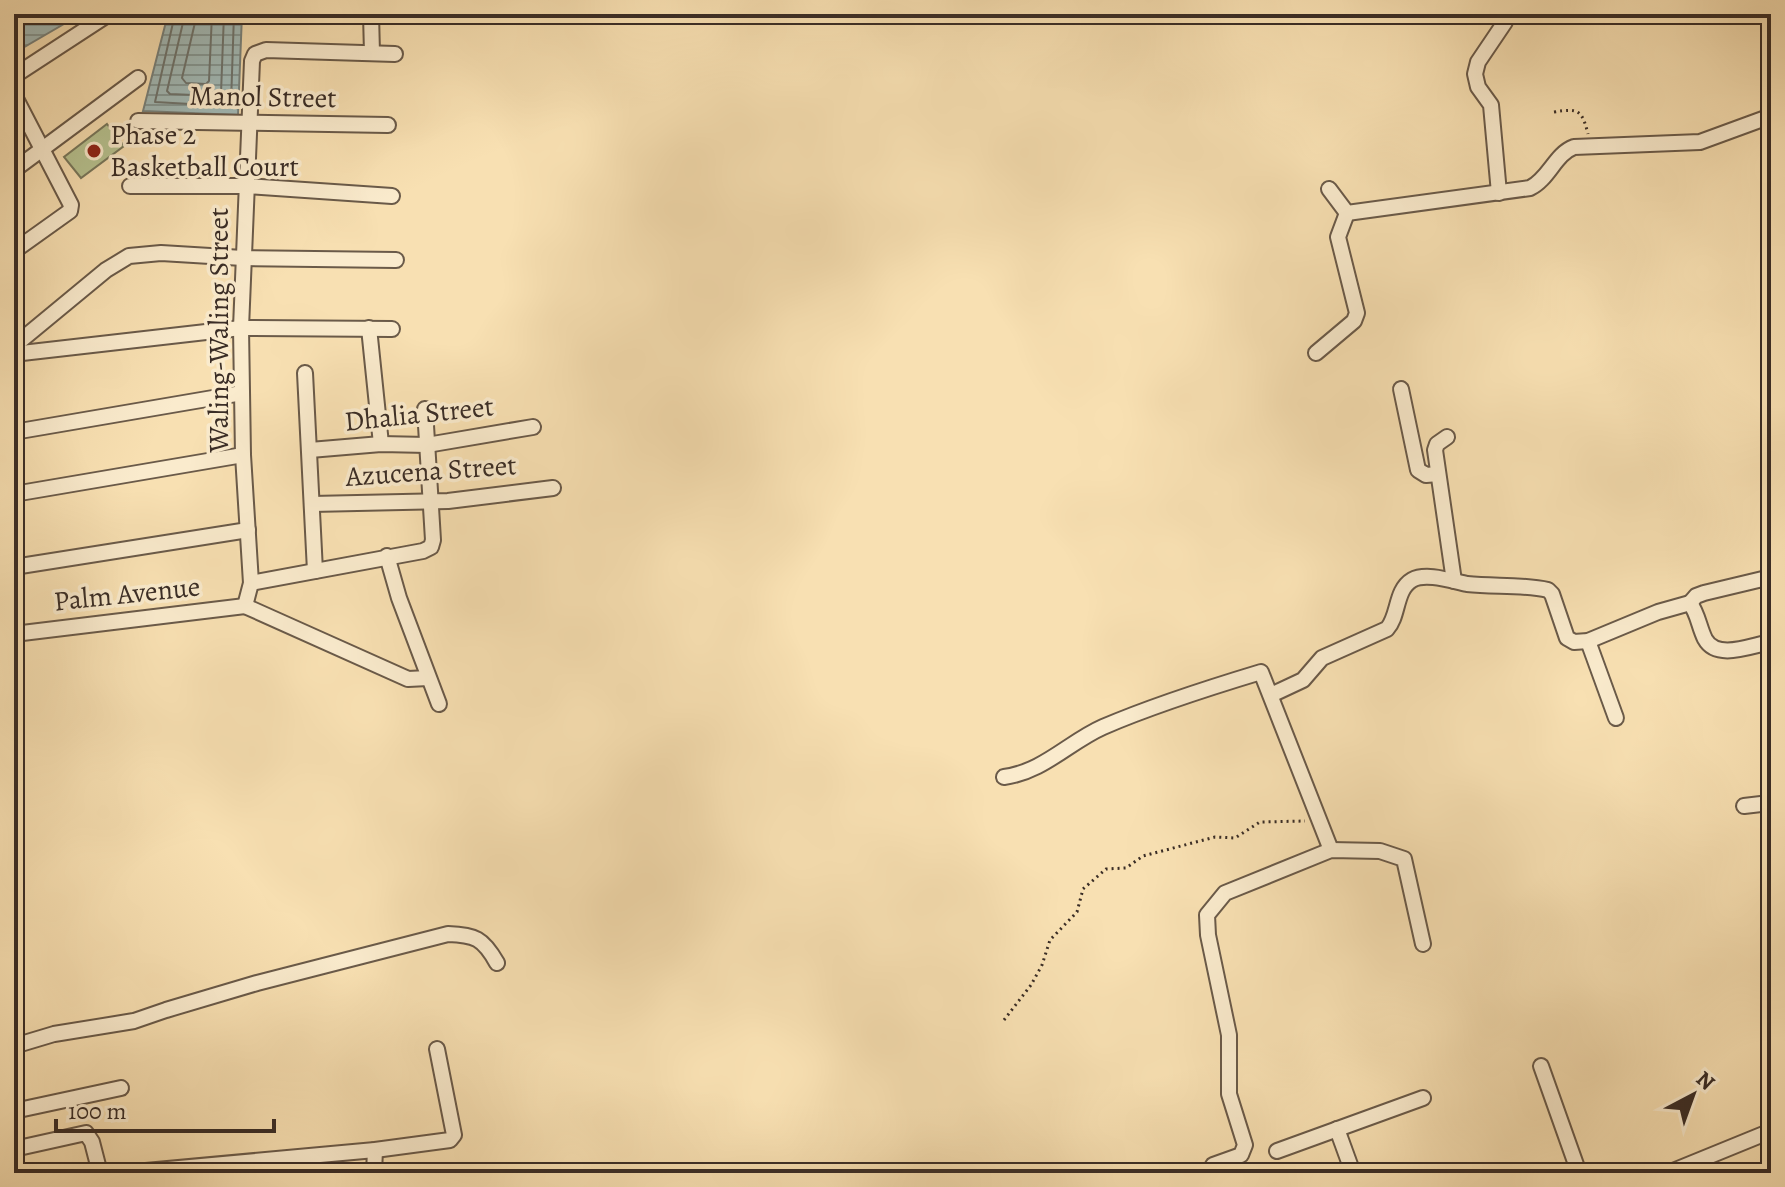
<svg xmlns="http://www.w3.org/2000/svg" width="1785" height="1187" viewBox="0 0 1785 1187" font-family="Alegreya,serif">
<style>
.garden{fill:#b7c391;stroke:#78785c;stroke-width:2}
.water{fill:url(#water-rules);stroke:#78827d;stroke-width:2}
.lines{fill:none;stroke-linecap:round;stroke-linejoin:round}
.shore{stroke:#6e746e;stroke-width:2}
.minor-casing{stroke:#6a5a49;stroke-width:18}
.path{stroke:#3a2d26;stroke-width:3;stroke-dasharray:2 4;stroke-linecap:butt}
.minor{stroke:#faebcd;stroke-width:14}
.poi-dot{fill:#8f2418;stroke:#faebcd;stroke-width:3}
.labels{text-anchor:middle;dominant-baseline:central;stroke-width:7;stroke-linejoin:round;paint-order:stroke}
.street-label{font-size:28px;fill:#3a2d26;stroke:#faebcd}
.poi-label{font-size:28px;fill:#3a2d26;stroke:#faebcd;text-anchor:start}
</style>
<defs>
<pattern id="water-rules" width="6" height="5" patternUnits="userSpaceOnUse" patternTransform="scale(2)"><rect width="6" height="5" fill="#a2bab7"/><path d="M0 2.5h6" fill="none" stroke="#859895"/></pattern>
</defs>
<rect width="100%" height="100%" fill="#f8e0b2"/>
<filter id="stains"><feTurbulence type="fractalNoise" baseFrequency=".0025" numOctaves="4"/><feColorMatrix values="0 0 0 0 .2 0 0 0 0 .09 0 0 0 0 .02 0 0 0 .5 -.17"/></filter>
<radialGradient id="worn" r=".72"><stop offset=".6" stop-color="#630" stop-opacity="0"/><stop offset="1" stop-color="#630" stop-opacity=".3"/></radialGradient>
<!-- garden -->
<polygon class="garden" points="107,124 124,146 81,178 64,157"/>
<!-- water -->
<g class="water">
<polygon points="14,14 81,14 14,53"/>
<polygon points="168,14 242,14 238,115 143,111"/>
</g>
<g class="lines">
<!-- shore -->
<g class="shore">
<polyline points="175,14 155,102 226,106 231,103 234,14"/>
<polyline points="185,14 167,91 170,94 217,96 221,93 224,14"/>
<polyline points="197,14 182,78 186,83 206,84 209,81 212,14"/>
</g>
<defs>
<g id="minor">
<polyline points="371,14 372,53"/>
<polyline points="14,76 109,14"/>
<polyline points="14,95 71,205 70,211 14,251"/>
<polyline points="138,121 388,125"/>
<polyline points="14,170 138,78"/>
<polyline points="130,186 246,186 392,196"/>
<path d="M1329,189L1347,213L1530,188C1549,179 1555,154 1574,147L1700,142L1771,116"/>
<polyline points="1499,193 1491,105 1478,87 1475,74 1478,62 1505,22 1506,14"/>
<polyline points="369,328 381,444"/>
<polyline points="14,346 106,270 129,256 161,253 243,258 396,260"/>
<polyline points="14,351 22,353 241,328 392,329"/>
<polyline points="1316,353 1354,321 1357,313 1338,237 1347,213"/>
<polyline points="305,373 315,571"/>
<polyline points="1401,389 1418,470 1426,475 1438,474"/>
<polyline points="14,432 242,393"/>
<polyline points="1447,437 1437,444 1435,450 1454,581"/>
<polyline points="310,450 381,444 427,445 533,427"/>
<polyline points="14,494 243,455"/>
<polyline points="312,504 448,501 553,488"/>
<polyline points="387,556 399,598 439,704"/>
<polyline points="14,567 248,530"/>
<polyline points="251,583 423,551 431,547 433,540 425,409"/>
<polyline points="1690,603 1696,596 1704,593 1771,577"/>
<polyline points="245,606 251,583 243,455 241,328 252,61 255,54 266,50 395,54"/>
<polyline points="245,606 408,679 428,678"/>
<polyline points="14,634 245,606"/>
<polyline points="1588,641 1616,718"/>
<path d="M1271,695L1303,680L1322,658L1387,629C1399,616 1395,590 1412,580C1426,572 1452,581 1467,584C1494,587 1522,584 1548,590L1552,594L1567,638L1574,642L1588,641L1658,612L1690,603C1698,614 1699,627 1705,639C1717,661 1752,645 1771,642"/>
<path d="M1004,777C1043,772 1069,742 1103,727C1154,705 1208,688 1261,672L1331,850"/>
<polyline points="1744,806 1761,804 1771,806"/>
<path d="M14,1046L54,1034L134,1021L166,1010L257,983L448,934C475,935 483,938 497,963"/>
<polyline points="1541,1066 1579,1173"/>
<polyline points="14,1111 121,1088"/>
<polyline points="1337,1129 1353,1173"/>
<polyline points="14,1149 86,1133 92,1142 100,1173"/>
<polyline points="1277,1151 1423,1098"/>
<polyline points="1213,1165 1241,1155 1245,1145 1229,1094 1229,1035 1208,935 1207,915 1225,893 1331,850 1380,851 1404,859 1423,944"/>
<polyline points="124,1173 375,1150 450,1140 454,1135 437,1049"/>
<polyline points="374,1173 375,1150"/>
<polyline points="1668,1173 1771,1131"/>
</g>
</defs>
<!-- minor casing -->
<use href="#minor" class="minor-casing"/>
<!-- path -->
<g class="path">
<path d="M1554,112C1579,108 1582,110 1588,134"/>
<polyline points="1004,1020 1031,985 1042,965 1050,940 1077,912 1083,889 1106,869 1126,868 1143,856 1215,837 1235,838 1260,822 1305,821"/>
</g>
<!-- minor -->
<use href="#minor" class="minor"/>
</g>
<!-- markers -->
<circle class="poi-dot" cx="94" cy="151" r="8"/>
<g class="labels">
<!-- street labels -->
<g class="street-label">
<text transform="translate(263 97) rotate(1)">Manol Street</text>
<text transform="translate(219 330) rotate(-90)">Waling-Waling Street</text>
<text transform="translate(419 414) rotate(-6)">Dhalia Street</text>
<text transform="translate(431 471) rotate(-4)">Azucena Street</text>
<text transform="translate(127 594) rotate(-6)">Palm Avenue</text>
</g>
<!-- poi labels -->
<g class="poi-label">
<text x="110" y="135">Phase 2<tspan x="110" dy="32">Basketball Court</tspan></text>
</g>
</g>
<!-- margin -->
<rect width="1785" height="1187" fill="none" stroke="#f8e0b2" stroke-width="48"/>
<rect x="16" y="16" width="1753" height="1155" fill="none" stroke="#3a2d26" stroke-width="4"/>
<rect x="24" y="24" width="1737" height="1139" fill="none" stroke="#3a2d26" stroke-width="2"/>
<!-- north arrow -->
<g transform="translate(1693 1095) rotate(41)" stroke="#faebcd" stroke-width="6" paint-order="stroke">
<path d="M0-6L14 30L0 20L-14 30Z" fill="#3a2d26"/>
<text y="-12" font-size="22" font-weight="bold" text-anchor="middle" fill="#3a2d26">N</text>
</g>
<!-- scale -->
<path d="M56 1119v12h218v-12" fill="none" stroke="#3a2d26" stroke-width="4"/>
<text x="68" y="1119" font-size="24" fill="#3a2d26" stroke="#faebcd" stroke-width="6" paint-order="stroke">100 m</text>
<rect width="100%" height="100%" filter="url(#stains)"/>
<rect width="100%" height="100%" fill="url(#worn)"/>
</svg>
